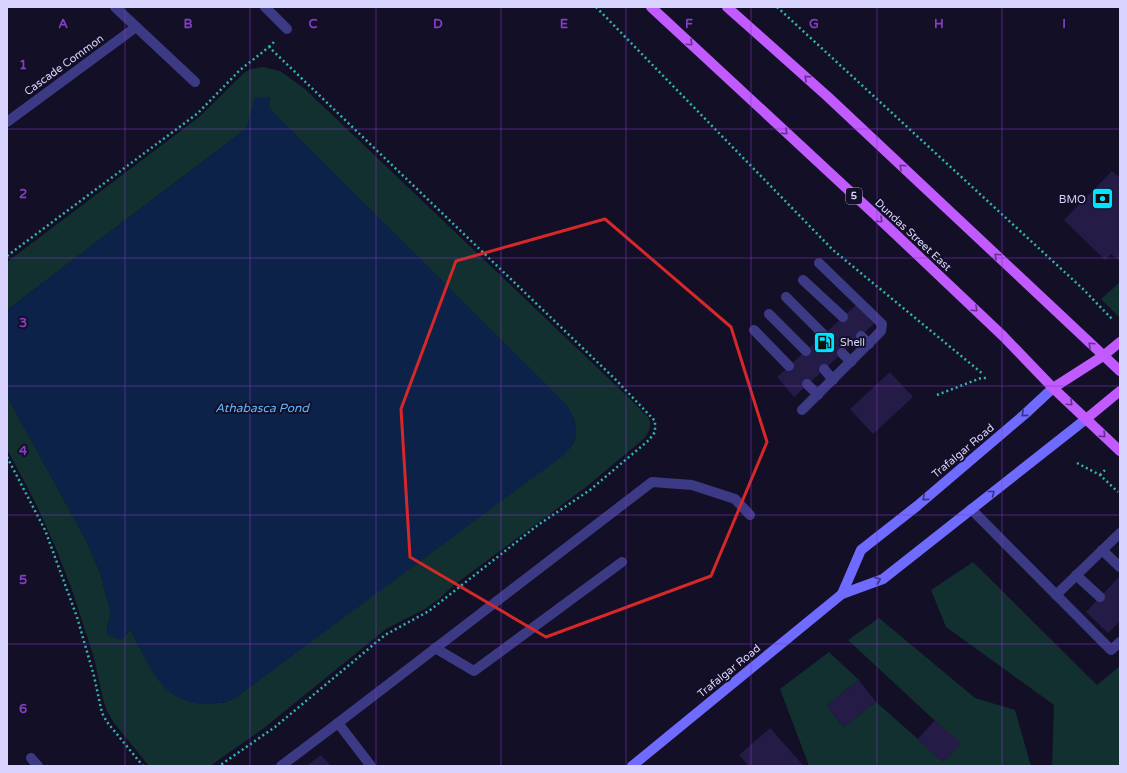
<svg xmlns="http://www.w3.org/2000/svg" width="1127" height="773" viewBox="0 0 1127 773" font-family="'Varela Round',sans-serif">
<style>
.green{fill:#12302f}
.water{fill:#0c2248}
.building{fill:#241b47}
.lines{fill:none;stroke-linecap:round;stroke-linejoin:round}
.path{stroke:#2fb8b0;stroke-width:2.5;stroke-dasharray:2 3;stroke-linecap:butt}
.service{stroke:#3d3a85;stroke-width:10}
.minor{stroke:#3d3a85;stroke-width:10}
.secondary{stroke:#6f6bff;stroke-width:10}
.primary{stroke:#c25bff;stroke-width:10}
.oneway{stroke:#623188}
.oneway2{stroke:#38347d}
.marked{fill:none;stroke:#d62828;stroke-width:3;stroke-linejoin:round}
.grid{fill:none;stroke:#843dc5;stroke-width:1;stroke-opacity:0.55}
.labels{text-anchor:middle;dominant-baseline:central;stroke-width:4;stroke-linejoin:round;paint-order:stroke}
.shield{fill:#130f26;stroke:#9e99be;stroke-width:1}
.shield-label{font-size:10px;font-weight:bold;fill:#d9d4ff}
.street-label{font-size:11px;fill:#d9d4ff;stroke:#130f26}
.poi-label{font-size:11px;fill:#d9d4ff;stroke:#130f26;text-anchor:end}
.water-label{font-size:12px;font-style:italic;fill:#62b6ff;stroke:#130f26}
.grid-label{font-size:13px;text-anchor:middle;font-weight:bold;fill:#843dc5;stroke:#130f26;stroke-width:4;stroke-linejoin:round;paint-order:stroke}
</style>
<rect width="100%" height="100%" fill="#130f26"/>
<!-- green -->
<g class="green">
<path d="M263,67L280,71L305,89L626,395L648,417C654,427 647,436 640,442L586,487L454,585L439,599L425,609L386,629L264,728L210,766H149L114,723L107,711L103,699L94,658L72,590L55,546L36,504L7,449V396L86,540L100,572L111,614L107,626L124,638L130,629L153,672L223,703L235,698L432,551L573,444C577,434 576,427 574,418L270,109V98H255L247,128L7,310V262L199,117L245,72L251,69Z"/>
<polygon points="1120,282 1120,317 1119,317 1101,299"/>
<polygon points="973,562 1097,685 1120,666 1120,766 1052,766 1054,705 946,627 931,590"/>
<polygon points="879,618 975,698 1015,710 1031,766 809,766 780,689 829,652 859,680 827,705 843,727 876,702 918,739 943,762 960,744 848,640"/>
</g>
<!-- water -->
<path class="water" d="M270,97V109L567,405C579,424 580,439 564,455L235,698C208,710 178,705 159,681C147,665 140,646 130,629L124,638L120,640L107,635V626L111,614L100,572L86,540L7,396V310L247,128L255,98Z"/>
<!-- building -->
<g class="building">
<polygon points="1112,171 1120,178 1120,261 1111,254 1105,260 1064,220"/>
<polygon points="856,305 874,324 794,397 777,377"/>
<polygon points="890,372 913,397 873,434 850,409"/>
<polygon points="1120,576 1120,621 1108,633 1086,612"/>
<polygon points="859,680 876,702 843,727 827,705"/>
<polygon points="935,720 961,744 943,762 918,739"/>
<polygon points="770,728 804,766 749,766 739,755"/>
<polygon points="321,755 331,766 306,766"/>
</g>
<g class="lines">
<!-- path -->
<g class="path">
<polyline points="596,7 833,250 983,374"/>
<polyline points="777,7 1083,289 1112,319"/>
<polyline points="269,47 276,40"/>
<polyline points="7,256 198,113 240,70 269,47 616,380 655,421 655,432 649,440 590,490 538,525 429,611 385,635 275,727 219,766"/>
<polyline points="937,395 981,378 987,378"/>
<polyline points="7,457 45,530 77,617 94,676 102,713 107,722 143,766"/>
<polyline points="1077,463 1100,475 1118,492"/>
<polyline points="1100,475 1107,468"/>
</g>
<!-- service -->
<g class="service">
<polyline points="803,280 843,317"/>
<polyline points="786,297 824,335"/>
<polyline points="769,314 806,351"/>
<polyline points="754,330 789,366"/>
<polyline points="861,336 869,344"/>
<polyline points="842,353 851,362"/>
<polyline points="824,369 833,380"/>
<polyline points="807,384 818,395"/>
<polyline points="802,410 881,331 882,324 819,263"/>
<polyline points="971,509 1111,650 1120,642"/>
<polyline points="1102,550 1120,567"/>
<polyline points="1076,575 1100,597"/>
<polyline points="1056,595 1120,533"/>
<polyline points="435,648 474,671 622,562"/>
<polyline points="338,723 652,482 692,485 735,499 750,515"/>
<polyline points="281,766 338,723 371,766"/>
</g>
<!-- minor -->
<g class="minor">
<polyline points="115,7 195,82"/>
<polyline points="265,7 287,29"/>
<polyline points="7,122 136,27"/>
<polyline points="31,758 38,766"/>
</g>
<!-- secondary -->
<g class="secondary">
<polyline points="842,594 861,550 917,506 1025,414 1053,388"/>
<polyline points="632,766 842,594 883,579 1086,419"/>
</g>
<!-- primary -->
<g class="primary">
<polyline points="651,7 871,211 1003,336 1053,388 1120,451"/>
<polyline points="727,7 827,96 1120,371"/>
<polyline points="1053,388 1103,356 1120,342"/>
<polyline points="1086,419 1120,391"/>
</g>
</g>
<!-- one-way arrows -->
<defs><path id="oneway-chevron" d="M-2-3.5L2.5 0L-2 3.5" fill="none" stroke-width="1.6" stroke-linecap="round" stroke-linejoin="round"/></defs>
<g class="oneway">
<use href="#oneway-chevron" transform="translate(690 43) rotate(43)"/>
<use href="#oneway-chevron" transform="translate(807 78) rotate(-138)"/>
<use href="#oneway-chevron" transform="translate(785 132) rotate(43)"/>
<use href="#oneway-chevron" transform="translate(902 167) rotate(-137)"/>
<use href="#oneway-chevron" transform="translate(880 220) rotate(43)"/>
<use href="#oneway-chevron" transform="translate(997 256) rotate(-137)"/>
<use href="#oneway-chevron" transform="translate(975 309) rotate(43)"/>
<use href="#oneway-chevron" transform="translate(1091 345) rotate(-137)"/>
<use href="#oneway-chevron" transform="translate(1070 403) rotate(43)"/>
<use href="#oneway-chevron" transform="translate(1103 435) rotate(44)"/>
</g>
<g class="oneway2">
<use href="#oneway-chevron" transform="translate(1024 414) rotate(139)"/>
<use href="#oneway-chevron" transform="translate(992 493) rotate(-38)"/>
<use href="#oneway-chevron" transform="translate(925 498) rotate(140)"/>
<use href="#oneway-chevron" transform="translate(878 580) rotate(-23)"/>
</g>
<!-- marked area -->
<path class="marked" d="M605,219L731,327L767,442L711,576L546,637L410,557L401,409L456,261Z"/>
<!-- grid -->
<path class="grid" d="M125,7V766M250,7V766M376,7V766M501,7V766M626,7V766M751,7V766M877,7V766M1002,7V766M7,129H1120M7,258H1120M7,386H1120M7,515H1120M7,644H1120"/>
<!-- icons -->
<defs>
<symbol id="bank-square" viewBox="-11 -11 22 22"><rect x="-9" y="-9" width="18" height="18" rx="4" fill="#00e5ff" stroke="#130f26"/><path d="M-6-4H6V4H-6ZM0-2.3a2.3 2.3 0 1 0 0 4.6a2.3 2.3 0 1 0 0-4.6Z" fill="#111"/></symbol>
<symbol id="fuel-square" viewBox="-11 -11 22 22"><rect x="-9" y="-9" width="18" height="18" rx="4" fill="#00e5ff" stroke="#130f26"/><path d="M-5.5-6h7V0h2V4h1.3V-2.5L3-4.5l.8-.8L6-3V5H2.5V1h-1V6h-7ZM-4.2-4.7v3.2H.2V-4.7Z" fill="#111"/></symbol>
</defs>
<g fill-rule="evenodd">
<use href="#bank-square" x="1090" y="186" width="25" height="25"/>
<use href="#fuel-square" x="812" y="330" width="25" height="25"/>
</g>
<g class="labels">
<!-- shield labels -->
<rect class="shield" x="846" y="188" width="16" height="16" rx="3"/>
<g class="shield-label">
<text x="854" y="196">5</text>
</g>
<!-- street labels -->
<g class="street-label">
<text transform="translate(64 65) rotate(-36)">Cascade Common</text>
<text transform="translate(913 235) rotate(43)">Dundas Street East</text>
<text transform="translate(963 451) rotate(-40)">Trafalgar Road</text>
<text transform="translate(729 671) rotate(-39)">Trafalgar Road</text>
</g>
<!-- poi labels -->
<g class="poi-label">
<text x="1086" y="199">BMO</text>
<text x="840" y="342" text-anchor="start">Shell</text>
</g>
<!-- water labels -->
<g class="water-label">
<text x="262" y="408">Athabasca Pond</text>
</g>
</g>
<g class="grid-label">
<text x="63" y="28">A</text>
<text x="188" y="28">B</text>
<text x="313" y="28">C</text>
<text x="438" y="28">D</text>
<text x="564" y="28">E</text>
<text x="689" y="28">F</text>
<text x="814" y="28">G</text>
<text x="939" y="28">H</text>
<text x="1064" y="28">I</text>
<text x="23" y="69">1</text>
<text x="23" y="198">2</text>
<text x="23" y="327">3</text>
<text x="23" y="455">4</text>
<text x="23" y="584">5</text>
<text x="23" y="713">6</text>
</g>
<!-- border -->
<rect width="1127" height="773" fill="none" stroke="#d9d4ff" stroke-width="16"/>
</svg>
